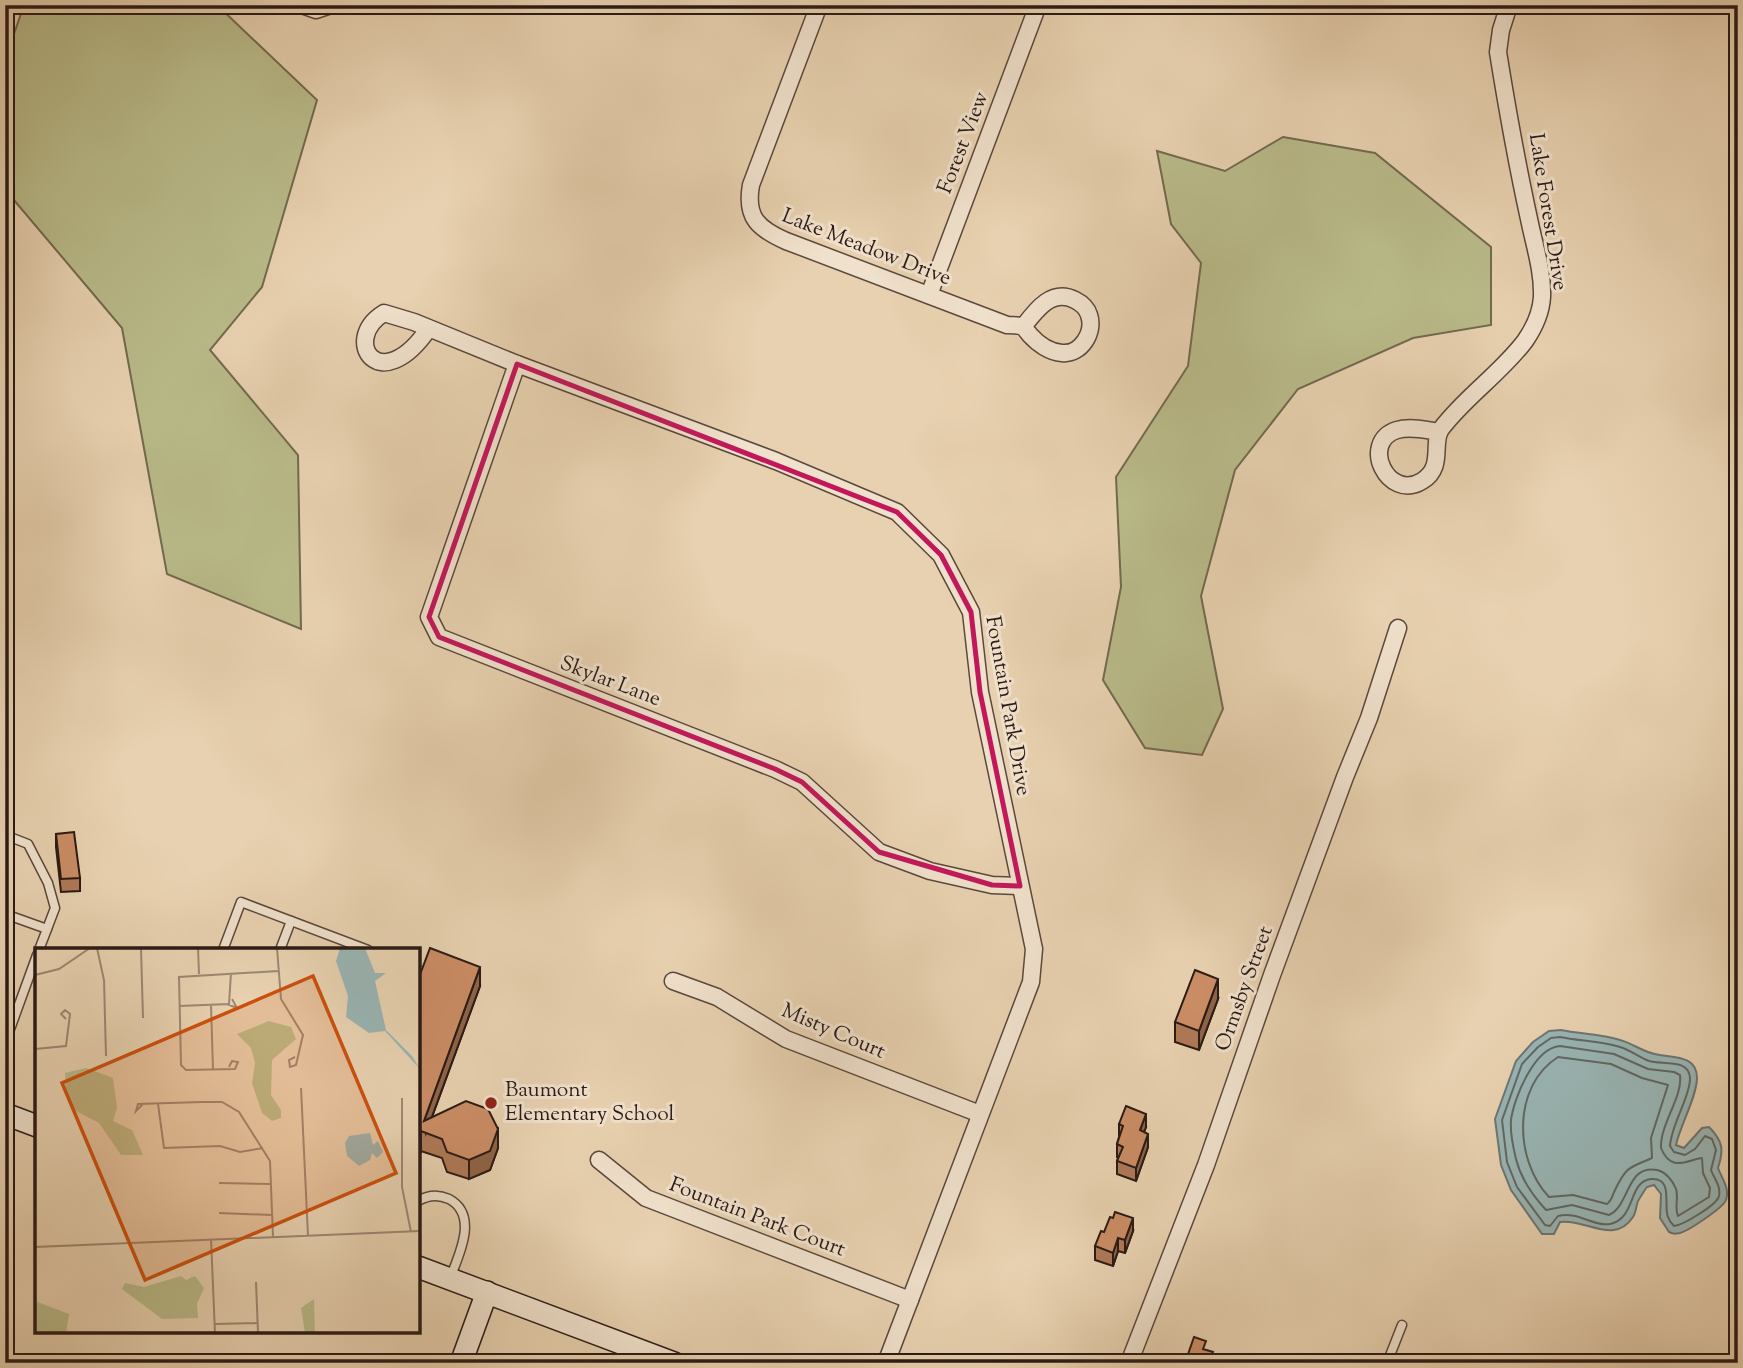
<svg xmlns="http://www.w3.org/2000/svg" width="1743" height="1368" viewBox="0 0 1743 1368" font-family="'Sorts Mill Goudy',serif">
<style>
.green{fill:#b9ba89;stroke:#726a4f;stroke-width:2}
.water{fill:#99b5b4;stroke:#6d7774;stroke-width:2}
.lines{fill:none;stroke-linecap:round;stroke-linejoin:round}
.shore{stroke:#626864;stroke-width:2}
.lane-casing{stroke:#5a483c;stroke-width:11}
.street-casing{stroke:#5a483c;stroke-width:19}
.secondary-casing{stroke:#2a1a15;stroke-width:24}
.lane{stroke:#f0e1cc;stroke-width:8}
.street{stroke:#f0e1cc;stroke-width:16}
.secondary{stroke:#f0e1cc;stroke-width:21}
.wall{fill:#af7957;stroke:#2a1a15;stroke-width:2}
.shaded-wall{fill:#8e6347;stroke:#2a1a15;stroke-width:2}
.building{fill:#cb8d65;stroke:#2a1a15;stroke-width:2}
.marked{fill:none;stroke:#c2185b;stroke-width:5;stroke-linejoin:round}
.poi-dot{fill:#8f2418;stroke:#f0e1cc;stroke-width:2.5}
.labels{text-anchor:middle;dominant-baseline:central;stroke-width:6;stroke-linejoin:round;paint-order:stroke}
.street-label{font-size:21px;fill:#2a1a15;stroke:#f0e1cc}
.poi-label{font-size:21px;fill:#2a1a15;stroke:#f0e1cc;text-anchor:start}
.inset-road{fill:none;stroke:#9c8872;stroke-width:2}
.view{fill:#cc500d;fill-opacity:0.15;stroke:#cc500d;stroke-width:3.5}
.inset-edge{fill:none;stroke:#2a1a15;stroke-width:3.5}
</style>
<rect width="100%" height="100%" fill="#e8d1b0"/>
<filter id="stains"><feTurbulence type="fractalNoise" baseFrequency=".00286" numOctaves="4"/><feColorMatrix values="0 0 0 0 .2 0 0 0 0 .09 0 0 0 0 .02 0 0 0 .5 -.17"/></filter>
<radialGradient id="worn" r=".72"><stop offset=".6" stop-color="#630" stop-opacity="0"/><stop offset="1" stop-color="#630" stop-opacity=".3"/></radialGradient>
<!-- green -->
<g class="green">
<polygon points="24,5 217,5 317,100 262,287 210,350 298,455 301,629 167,574 122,328 8,193 5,60"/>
<polygon points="1283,137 1375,153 1491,247 1491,325 1413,338 1298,389 1235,470 1201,596 1223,709 1202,755 1145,748 1103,680 1121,587 1116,477 1188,366 1201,263 1171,224 1157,151 1225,171"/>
</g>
<!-- water -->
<path class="water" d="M1561,1030C1580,1034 1601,1034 1620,1040C1632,1043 1643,1052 1655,1054C1671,1058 1697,1054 1697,1078C1697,1096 1680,1126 1676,1145L1684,1148L1702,1128L1709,1127C1723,1141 1724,1150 1718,1168C1722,1179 1730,1188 1726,1200C1723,1208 1688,1231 1680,1233C1674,1234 1674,1234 1669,1232L1660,1218L1661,1194L1654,1185L1647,1187C1644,1191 1641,1196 1638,1201C1636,1206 1636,1213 1633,1217C1614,1246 1585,1218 1560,1222L1554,1234H1542L1511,1190L1501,1165L1495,1119L1516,1061L1533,1042L1549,1031Z"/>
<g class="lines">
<!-- shore -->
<g class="shore">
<path d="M1560,1037C1579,1041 1601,1041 1620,1047C1630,1050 1639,1057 1649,1061C1662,1065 1690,1058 1690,1079C1690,1097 1671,1125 1670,1146L1674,1152L1685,1155L1695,1149L1705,1136L1712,1139L1716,1150L1711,1170C1714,1179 1721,1185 1719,1196C1717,1205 1683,1225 1674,1226C1672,1224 1669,1220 1668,1217C1663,1206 1674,1177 1651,1179C1628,1181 1636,1219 1610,1224C1593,1227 1579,1211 1558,1216L1550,1226L1545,1225L1517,1187L1507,1162L1502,1120L1522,1064L1538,1047L1551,1038Z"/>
<path d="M1560,1046L1614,1054L1648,1069L1674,1072L1680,1075C1683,1097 1660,1124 1661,1148C1671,1173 1687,1160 1702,1158L1703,1173L1710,1188L1709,1197L1678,1216C1674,1207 1679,1198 1676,1189C1673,1181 1666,1172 1657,1170C1626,1164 1630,1206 1609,1215L1572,1205L1546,1210C1532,1195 1521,1179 1516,1159C1513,1147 1510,1132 1511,1120C1514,1098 1534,1048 1560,1046Z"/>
<path d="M1558,1057L1611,1064L1642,1078L1668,1085L1651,1138L1652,1158C1630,1168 1627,1165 1615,1190C1612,1196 1612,1200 1607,1204L1573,1195L1549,1197C1514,1160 1512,1086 1558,1057Z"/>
</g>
<defs>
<g id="lane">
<polyline points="5,835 28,844 48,883 55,908 39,950"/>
<polyline points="5,914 47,929"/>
<polyline points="223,950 241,902 368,950"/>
<polyline points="280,950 291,921"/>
<polyline points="5,1043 37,955"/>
<path d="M418,1201C428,1195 438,1194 449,1199C479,1215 459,1255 450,1278"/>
<polyline points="1387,1363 1402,1325"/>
</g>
<g id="street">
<polyline points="302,5 316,10 331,5"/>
<path d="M819,5L751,185C745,218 759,229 786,241L1007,325C1011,325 1019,325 1023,327C1024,327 1029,334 1030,335C1038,344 1050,352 1062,353C1081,355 1095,332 1089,315C1087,308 1081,303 1075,300C1052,288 1036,310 1023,327"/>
<polyline points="929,295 1038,5"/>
<path d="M429,328C380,400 340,340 384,313L414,322L517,364L776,461L897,512L941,555L971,612L980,692L1034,949L1031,982L886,1363"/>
<polyline points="517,364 429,617 439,637 775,769 802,782 879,852 930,871 992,885 1020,886"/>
<path d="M1439,432C1426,430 1410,426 1397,430C1359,442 1388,502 1422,481C1445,467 1431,443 1441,429C1465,397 1501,373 1525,341C1534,328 1541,313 1542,297C1543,271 1534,244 1529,219C1517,164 1507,108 1498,52L1501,30L1509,5"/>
<polyline points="673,981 717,997 786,1039 980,1114"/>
<polyline points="599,1160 646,1198 910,1300"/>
<polyline points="1129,1363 1206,1165 1272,975 1345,777 1369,718 1398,628"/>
</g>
<g id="secondary">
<polyline points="5,1114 37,1126"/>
<polyline points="418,1267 674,1363"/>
<polyline points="461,1363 487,1292"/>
</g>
</defs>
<!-- lane casing -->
<use href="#lane" class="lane-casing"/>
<!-- street casing -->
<use href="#street" class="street-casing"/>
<!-- secondary casing -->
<use href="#secondary" class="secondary-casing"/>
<!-- lane -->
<use href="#lane" class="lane"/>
<!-- street -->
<use href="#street" class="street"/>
<!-- secondary -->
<use href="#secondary" class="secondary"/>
</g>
<!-- wall -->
<g class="wall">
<polygon points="56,834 80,878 80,891 61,892 56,847"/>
<polygon points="418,980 480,986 432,1117 498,1148 490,1170 469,1179 447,1172 442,1158 421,1151 418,1159"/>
<polygon points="1218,999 1199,1050 1175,1042 1175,1022"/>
<polygon points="1119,1124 1146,1127 1144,1132 1148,1147 1136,1181 1117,1174 1117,1161 1118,1158 1117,1157 1117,1144 1119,1137"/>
<polygon points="1133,1231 1125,1253 1118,1251 1113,1266 1095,1260 1095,1246"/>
</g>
<!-- shaded-wall -->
<g class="shaded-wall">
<polygon points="7,933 7,958 5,964 5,938"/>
<polygon points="480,967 480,986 426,1133 424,1121"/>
<polygon points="1218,979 1218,999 1199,1050 1199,1031"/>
<polygon points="1146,1114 1146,1127 1140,1143 1140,1130"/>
<polygon points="498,1129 498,1148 490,1170 469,1179 469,1160"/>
<polygon points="421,1131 421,1151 418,1159 418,1140"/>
<polygon points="1148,1134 1148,1147 1136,1181 1136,1168"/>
<polygon points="1133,1218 1133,1231 1125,1253 1125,1240"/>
<polygon points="1118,1238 1118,1251 1113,1266 1113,1253"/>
</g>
<!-- building -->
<g class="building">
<polygon points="74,832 80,878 61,879 56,834"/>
<polygon points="430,948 480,967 424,1121 466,1101 488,1109 498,1129 490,1151 469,1160 447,1152 442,1139 421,1131 418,1140 418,980"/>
<polygon points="1195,970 1218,979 1199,1031 1175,1022"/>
<polygon points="1126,1106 1146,1114 1140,1130 1148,1134 1136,1168 1117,1161 1123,1147 1117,1144 1123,1126 1119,1124"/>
<polygon points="1115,1212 1133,1218 1125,1240 1118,1238 1113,1253 1095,1246 1101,1231 1104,1232 1110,1217 1113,1218"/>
<polygon points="1194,1337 1206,1341 1203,1349 1213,1352 1209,1363 1194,1363 1186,1360"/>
</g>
<!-- marked area -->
<path class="marked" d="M517,364L897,512L941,555L971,612L980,692L1020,886L992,885L879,852L802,782L775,769L439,637L429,617Z"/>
<!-- markers -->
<circle class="poi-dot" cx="491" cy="1103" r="7"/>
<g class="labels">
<!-- street labels -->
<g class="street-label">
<text transform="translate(964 143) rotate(-69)">Forest View</text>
<text transform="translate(1547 212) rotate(81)">Lake Forest Drive</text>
<text transform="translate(866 248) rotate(21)">Lake Meadow Drive</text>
<text transform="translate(610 682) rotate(21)">Skylar Lane</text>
<text transform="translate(1007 706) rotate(80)">Fountain Park Drive</text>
<text transform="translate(1245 989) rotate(-70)">Ormsby Street</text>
<text transform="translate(833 1032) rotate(23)">Misty Court</text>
<text transform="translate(757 1218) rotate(21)">Fountain Park Court</text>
</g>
<!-- poi labels -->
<g class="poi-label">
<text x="505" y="1091">Baumont<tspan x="505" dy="24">Elementary School</tspan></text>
</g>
</g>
<!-- overview -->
<g transform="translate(35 948)">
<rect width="385" height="385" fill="#e8d1b0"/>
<path d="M234,73L256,79L261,91L237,112L236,147L246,162V170L237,173L227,165L217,135L220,115L216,100L202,86ZM51,120L78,130L82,160L78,173L97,182L108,207H86L64,175L39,162L31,145L30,125ZM146,328L151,332L160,328L169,340L162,356L163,370L127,371L87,341L90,335L109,339ZM279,351L280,385H270L266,360ZM0,353L34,366L31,385H0Z" fill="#b9ba89"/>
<path d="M305,0H330L340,25H351L340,33L351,82L377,108L385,121L350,83L334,85L311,69L313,48L301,13ZM335,185L338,197L343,193L348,204L342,210L337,205L335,212L324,218L312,208L310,195L314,188Z" fill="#99b5b4"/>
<path class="inset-road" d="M62,0L69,32L71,108M106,0L108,70M163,0L164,26M242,0L246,51L268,87L261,117L255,119L254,112L260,109M0,27L24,21L55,0M192,56L202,60L197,51M176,57L178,121M144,58L194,56L196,25M0,101L31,98L35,66L30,62L26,66L31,71M194,119L197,113L203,114L200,121L151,122L146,117L144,29L243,23M266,140L273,288M367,150V239L376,284M108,156L101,163L103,156L167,154H187L204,164L235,213L238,289M123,156L129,200L185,198L205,204L228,200M0,190V215M184,235L236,236M184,265L237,267M176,291L180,385M0,299L385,283M221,334L223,385M180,376L222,375"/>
<path class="view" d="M278,28L361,225L110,332L27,135Z"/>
<rect width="385" height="385" class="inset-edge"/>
</g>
<!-- margin -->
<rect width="1743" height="1368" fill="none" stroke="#e8d1b0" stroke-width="28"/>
<rect x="7" y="7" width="1729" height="1354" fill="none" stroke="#2a1a15" stroke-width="3.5"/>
<rect x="14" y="14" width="1715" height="1340" fill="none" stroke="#2a1a15" stroke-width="2"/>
<rect width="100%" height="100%" filter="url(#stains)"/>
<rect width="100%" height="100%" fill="url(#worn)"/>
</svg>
